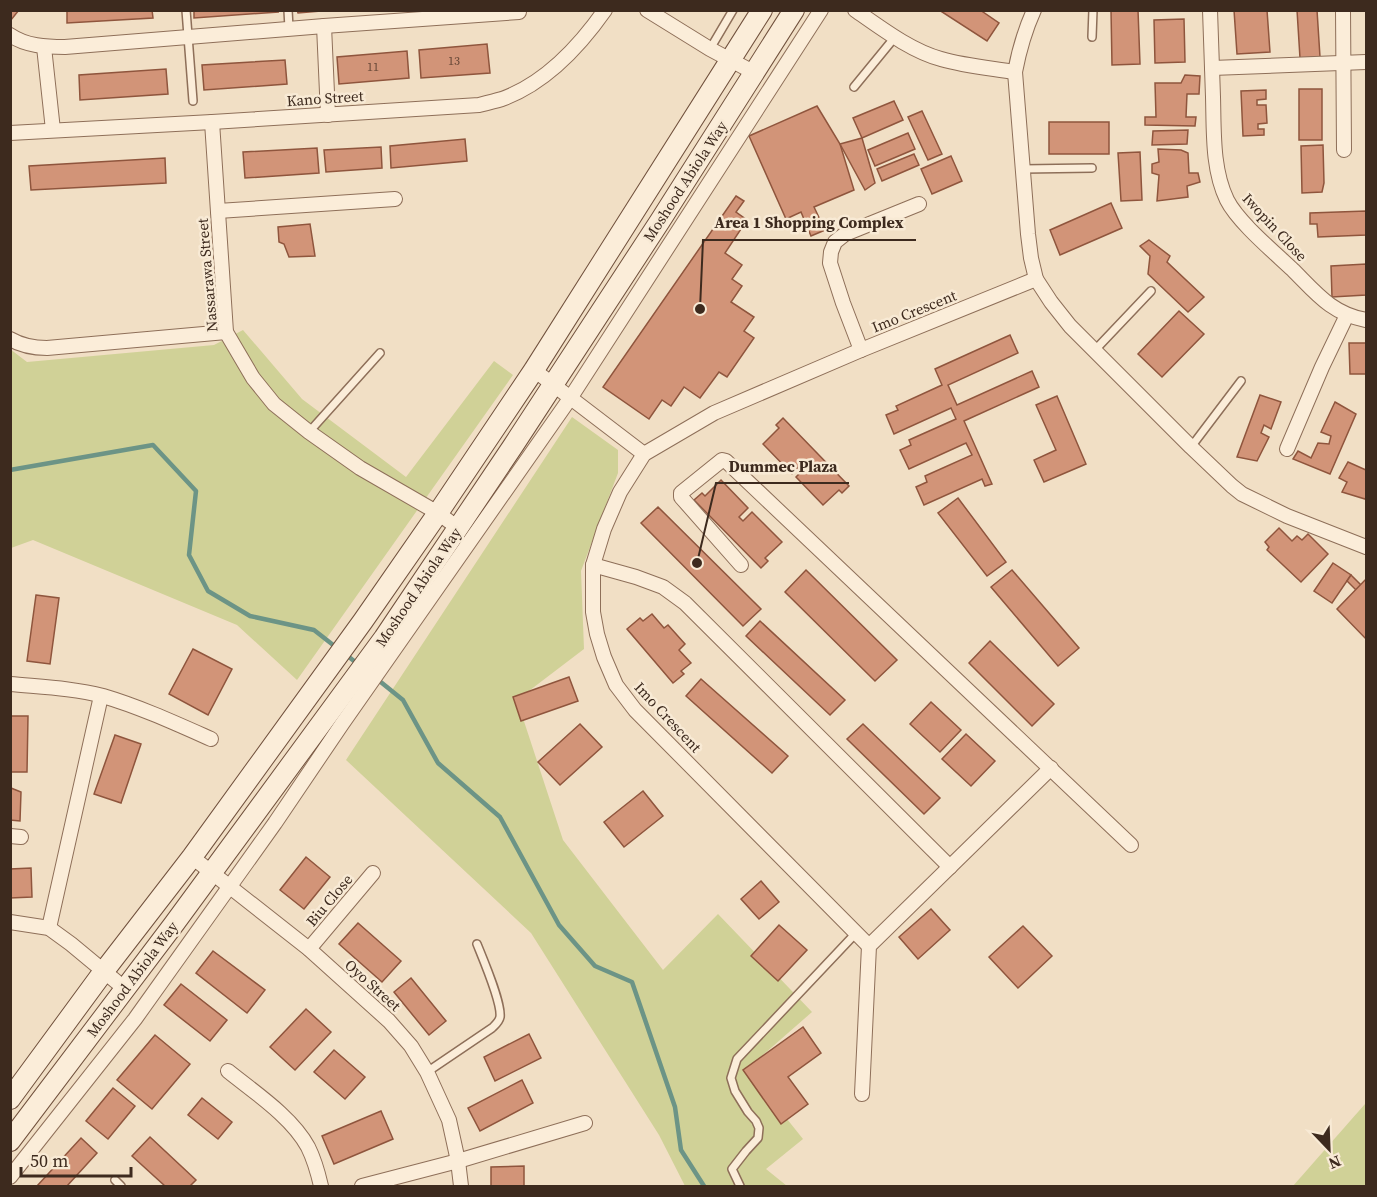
<svg xmlns="http://www.w3.org/2000/svg" width="1377" height="1197" viewBox="0 0 1377 1197" font-family="'Source Serif 4',serif">
<style>
.green{fill:#d0d197}
.lines{fill:none;stroke-linecap:round;stroke-linejoin:round}
.stream{stroke:#6c9486;stroke-width:4.5}
.building{fill:#d29478;stroke:#8f553d;stroke-width:1.5}
.service-casing{stroke:#8e6f59;stroke-width:10}
.minor-casing{stroke:#8e6f59;stroke-width:16}
.secondary-casing{stroke:#70503c;stroke-width:22}
.service{stroke:#fbedd9;stroke-width:7}
.minor{stroke:#fbedd9;stroke-width:14}
.secondary{stroke:#fbedd9;stroke-width:20}
.labels{text-anchor:middle;dominant-baseline:central;stroke-width:5;stroke-linejoin:round;paint-order:stroke}
.number-label{font-size:12px;fill:#624434}
.street-label{font-size:15px;fill:#3d2a1e;stroke:#f8ead5}
.leader{fill:none;stroke:#3d2a1e;stroke-width:2}
.callout-dot{fill:#3d2a1e;stroke:#f8ead5;stroke-width:2}
.callout-label{font-size:16px;text-anchor:middle;font-weight:bold;fill:#3d2a1e;stroke:#f8ead5;stroke-width:5;stroke-linejoin:round;paint-order:stroke}
</style>
<rect width="100%" height="100%" fill="#f1dfc5"/>
<!-- green -->
<g class="green">
<polygon points="243,330 302,399 406,477 494,361 513,375 297,680 237,625 33,540 11,548 10,349 27,362 214,345"/>
<polygon points="572,417 618,450 618,473 581,571 584,649 517,700 563,840 663,970 718,914 812,1012 747,1069 803,1139 766,1169 787,1186 685,1186 659,1135 531,933 346,760"/>
<polygon points="1365,1104 1366,1105 1366,1186 1293,1186"/>
</g>
<g class="lines">
<!-- stream -->
<g class="stream">
<polyline points="10,470 153,445 196,491 189,555 208,591 250,616 314,630 337,648"/>
<polyline points="344,653 359,665"/>
<polyline points="377,679 403,700 438,763 500,817 559,925 595,966 632,982 675,1107 681,1150 704,1186"/>
</g>
</g>
<!-- building -->
<g class="building">
<polygon points="10,10 19,10 11,20 10,19"/>
<polygon points="67,10 152,10 153,18 67,23"/>
<polygon points="194,10 277,10 278,12 194,18"/>
<polygon points="297,10 333,10 298,13"/>
<polygon points="939,10 980,10 999,23 987,41"/>
<polygon points="1111,10 1138,10 1140,64 1112,65"/>
<polygon points="1234,10 1267,10 1270,52 1237,54"/>
<polygon points="1297,10 1317,10 1320,57 1300,58"/>
<polygon points="1184,19 1185,62 1155,63 1154,20"/>
<polygon points="487,44 490,73 421,78 419,50"/>
<polygon points="407,51 409,78 339,84 337,57"/>
<polygon points="285,60 287,84 204,90 202,65"/>
<polygon points="166,69 168,94 80,100 79,75"/>
<polygon points="1185,75 1200,76 1199,94 1187,94 1186,117 1196,117 1195,126 1145,125 1145,117 1156,117 1155,83 1181,83"/>
<rect x="1299" y="89" width="23" height="51"/>
<polygon points="1266,90 1266,99 1257,100 1257,105 1266,105 1267,123 1258,124 1258,129 1264,129 1264,135 1243,136 1241,91"/>
<polygon points="894,101 903,120 862,138 853,118"/>
<polygon points="817,106 840,144 854,190 814,207 825,230 811,236 801,212 786,219 749,136"/>
<polygon points="922,111 942,154 928,160 908,117"/>
<rect x="1049" y="122" width="60" height="32"/>
<polygon points="1188,130 1187,144 1152,145 1153,131"/>
<polygon points="908,133 915,149 875,166 868,150"/>
<polygon points="862,138 875,183 865,190 840,144"/>
<polygon points="465,139 467,161 391,168 390,146"/>
<polygon points="1323,145 1324,183 1322,192 1302,193 1301,146"/>
<polygon points="381,147 382,168 326,172 324,150"/>
<polygon points="317,148 319,173 245,178 243,152"/>
<polygon points="1158,149 1181,150 1188,153 1189,173 1198,173 1200,182 1187,186 1188,197 1157,201 1159,175 1152,173 1152,164 1159,162"/>
<polygon points="1140,152 1142,200 1121,201 1118,153"/>
<polygon points="914,154 919,165 882,181 877,169"/>
<polygon points="951,156 962,181 932,194 921,169"/>
<polygon points="165,158 166,183 31,190 29,166"/>
<polygon points="736,196 744,201 736,212 747,220 725,253 742,265 732,279 742,286 731,302 754,317 744,331 754,338 727,377 719,372 700,398 684,387 671,406 662,400 649,419 603,387"/>
<polygon points="1111,203 1122,228 1060,255 1050,230"/>
<polygon points="1366,211 1366,235 1318,237 1317,224 1310,224 1310,213"/>
<polygon points="310,224 315,256 289,257 284,244 279,242 278,227"/>
<polygon points="1149,240 1170,256 1167,262 1204,297 1188,312 1148,274 1150,256 1140,246"/>
<polygon points="1366,264 1366,295 1332,297 1331,266"/>
<polygon points="1179,311 1204,334 1162,377 1138,354"/>
<polygon points="1010,335 1018,353 948,385 957,405 1032,371 1039,387 964,421 992,484 985,486 982,479 924,505 916,487 927,482 925,476 972,455 966,443 909,469 900,450 911,445 909,440 956,419 951,408 894,434 886,415 898,410 896,406 942,385 935,369"/>
<polygon points="1349,343 1366,343 1366,374 1350,374"/>
<polygon points="1260,395 1281,402 1271,429 1264,425 1261,433 1269,437 1257,461 1237,457"/>
<polygon points="1057,396 1086,464 1044,482 1034,460 1056,450 1036,405"/>
<polygon points="1335,402 1356,414 1330,474 1293,459 1298,451 1311,458 1318,443 1329,444 1331,436 1321,432"/>
<polygon points="783,418 849,486 842,493 839,490 823,505 796,477 805,468 801,464 792,474 763,444 779,428 776,425"/>
<polygon points="1348,462 1366,470 1366,497 1365,499 1342,492 1347,482 1339,478"/>
<polygon points="721,480 748,508 739,517 743,521 752,512 782,542 765,558 768,561 761,568 694,500 702,493 705,496"/>
<polygon points="958,498 1006,562 987,576 938,513"/>
<polygon points="658,507 761,609 743,626 641,523"/>
<polygon points="1279,528 1292,541 1297,536 1302,540 1308,534 1328,554 1301,582 1267,550 1269,547 1265,542"/>
<polygon points="1333,563 1351,575 1332,603 1314,591"/>
<polygon points="806,570 897,660 875,681 785,592"/>
<polygon points="1012,570 1079,648 1058,666 991,587"/>
<polygon points="1351,575 1361,585 1356,590 1347,581"/>
<polygon points="1366,579 1366,639 1337,609"/>
<polygon points="36,595 59,598 50,664 27,661"/>
<polygon points="652,614 664,628 668,625 685,644 679,650 691,663 681,671 684,674 673,683 627,629 640,618 643,621"/>
<polygon points="760,621 845,700 830,715 746,636"/>
<polygon points="990,641 1054,704 1032,726 969,663"/>
<polygon points="193,649 232,669 208,715 169,694"/>
<polygon points="569,677 578,701 521,721 513,697"/>
<polygon points="701,679 788,756 772,773 686,696"/>
<polygon points="931,702 961,730 940,752 910,724"/>
<polygon points="10,716 28,716 27,772 10,772"/>
<polygon points="580,724 602,747 560,785 538,762"/>
<polygon points="863,724 940,798 924,814 847,739"/>
<polygon points="966,734 995,761 971,786 942,759"/>
<polygon points="115,735 141,744 121,803 94,794"/>
<polygon points="11,788 21,792 20,821 10,820"/>
<polygon points="643,791 663,816 624,847 604,822"/>
<polygon points="306,857 330,877 304,909 280,890"/>
<polygon points="31,868 32,897 10,898 10,869"/>
<polygon points="761,881 779,902 759,919 741,899"/>
<polygon points="931,909 950,930 918,959 899,937"/>
<polygon points="358,923 401,961 382,982 339,944"/>
<polygon points="779,925 807,950 778,981 751,956"/>
<polygon points="1023,926 1052,956 1018,988 989,957"/>
<polygon points="213,951 265,990 247,1013 196,973"/>
<polygon points="411,978 446,1021 429,1035 394,992"/>
<polygon points="181,984 227,1020 210,1041 164,1005"/>
<polygon points="306,1009 331,1032 295,1070 270,1047"/>
<polygon points="803,1027 821,1053 788,1077 808,1104 781,1124 743,1070"/>
<polygon points="529,1034 541,1058 495,1081 484,1057"/>
<polygon points="155,1035 190,1064 152,1109 117,1080"/>
<polygon points="334,1050 365,1077 345,1099 314,1072"/>
<polygon points="522,1080 533,1103 480,1131 468,1108"/>
<polygon points="113,1088 135,1106 108,1139 86,1121"/>
<polygon points="202,1098 232,1122 218,1139 188,1115"/>
<polygon points="381,1111 393,1139 334,1164 322,1136"/>
<polygon points="150,1137 196,1180 190,1186 165,1186 132,1156"/>
<polygon points="81,1138 97,1153 67,1186 37,1186"/>
<polygon points="524,1166 524,1186 491,1186 491,1167"/>
</g>
<g class="lines">
<defs>
<g id="service">
<polyline points="186,10 193,101"/>
<polyline points="288,10 289,28"/>
<polyline points="1092,37 1093,10"/>
<polyline points="710,49 733,10"/>
<polyline points="854,87 895,37"/>
<polyline points="1023,169 1092,168"/>
<polyline points="1095,350 1151,291"/>
<polyline points="309,432 380,353"/>
<polyline points="1191,447 1241,381"/>
<path d="M427,1072L492,1028C495,1025 499,1022 500,1017C502,1003 483,959 477,944"/>
<polyline points="115,1180 121,1186"/>
<polyline points="740,1186 732,1169 746,1151 758,1138 759,1128 756,1121 748,1112 735,1091 731,1078 737,1059 856,933"/>
</g>
<g id="minor">
<polyline points="647,10 710,49 755,73"/>
<path d="M855,10C881,28 911,51 941,59C965,66 990,68 1015,72"/>
<path d="M1034,10C1025,30 1019,51 1015,72L1028,234L1031,258L1036,279L1051,302L1070,326L1191,447L1232,486L1242,494L1287,516L1366,547"/>
<path d="M1210,10C1211,39 1212,68 1213,97C1214,131 1212,169 1227,200C1238,222 1274,252 1293,270C1316,293 1332,314 1366,320"/>
<polyline points="1343,10 1344,150"/>
<polyline points="324,26 328,115"/>
<path d="M10,35C26,46 46,47 65,47L324,26L519,12"/>
<polyline points="44,47 53,130"/>
<polyline points="1212,68 1366,62"/>
<polyline points="212,122 226,332 253,378 274,404 309,432 360,468 438,513 458,528"/>
<path d="M10,133L212,122L479,105C487,103 495,101 502,99C546,83 579,47 605,10"/>
<polyline points="218,211 395,199"/>
<path d="M10,339C22,346 33,348 47,348L226,332"/>
<polyline points="861,350 843,303 830,263 831,252 835,242 845,234 919,204"/>
<polyline points="534,370 644,454"/>
<polyline points="1287,449 1322,367 1347,315"/>
<polyline points="593,565 636,577 663,587 685,603 950,867"/>
<polyline points="741,565 681,497 681,493 722,460 726,461 1131,845"/>
<path d="M10,684C41,687 73,688 103,696C140,707 175,723 211,739"/>
<polyline points="10,836 21,837"/>
<polyline points="192,857 309,949 389,1021 411,1046 427,1072 449,1120 458,1161 461,1186"/>
<polyline points="10,922 49,928 71,944 124,988"/>
<polyline points="49,928 101,696"/>
<polyline points="869,946 635,710 616,685 604,657 597,634 593,612 593,565 604,529 620,492 644,454 714,413 861,350 1036,279"/>
<polyline points="309,949 373,873"/>
<path d="M228,1071C254,1092 292,1117 308,1147C314,1159 318,1173 321,1186"/>
<polyline points="862,1094 869,946 1051,768"/>
<polyline points="10,1177 135,1019 275,823 342,724 571,397 821,10"/>
<polyline points="362,1186 458,1161 585,1123"/>
</g>
<g id="secondary">
<polyline points="10,1099 104,971 192,857 363,621 438,513 534,370 762,10"/>
<polyline points="10,1141 174,924 384,638 513,446 660,221 794,10"/>
</g>
</defs>
<!-- service casing -->
<use href="#service" class="service-casing"/>
<!-- minor casing -->
<use href="#minor" class="minor-casing"/>
<!-- secondary casing -->
<use href="#secondary" class="secondary-casing"/>
<!-- service -->
<use href="#service" class="service"/>
<!-- minor -->
<use href="#minor" class="minor"/>
<!-- secondary -->
<use href="#secondary" class="secondary"/>
</g>
<g class="labels">
<!-- number labels -->
<g class="number-label">
<text x="454" y="61">13</text>
<text x="373" y="67">11</text>
</g>
<!-- street labels -->
<g class="street-label">
<text transform="translate(325 98) rotate(-4)">Kano Street</text>
<text transform="translate(685 181) rotate(-57)">Moshood Abiola Way</text>
<text transform="translate(1275 227) rotate(47)">Iwopin Close</text>
<text transform="translate(207 275) rotate(-95)">Nassarawa Street</text>
<text transform="translate(914 311) rotate(-22)">Imo Crescent</text>
<text transform="translate(418 587) rotate(-56)">Moshood Abiola Way</text>
<text transform="translate(668 717) rotate(47)">Imo Crescent</text>
<text transform="translate(329 900) rotate(-50)">Biu Close</text>
<text transform="translate(132 979) rotate(-53)">Moshood Abiola Way</text>
<text transform="translate(373 985) rotate(42)">Oyo Street</text>
</g>
</g>
<!-- callouts -->
<path class="leader" d="M700 309L703 240H916M697 563L716 483H849"/>
<g class="callout-dot">
<circle cx="700" cy="309" r="6"/>
<circle cx="697" cy="563" r="6"/>
</g>
<g class="callout-label">
<text x="809" y="228">Area 1 Shopping Complex</text>
<text x="783" y="472">Dummec Plaza</text>
</g>
<!-- border -->
<rect width="1377" height="1197" fill="none" stroke="#3d2a1e" stroke-width="24"/>
<!-- north arrow -->
<g transform="translate(1329 1149) rotate(157)" stroke="#f8ead5" stroke-width="4.5" paint-order="stroke">
<path d="M0-4.5L10 22L0 15L-10 22Z" fill="#3d2a1e"/>
<text y="-9" font-size="16" font-weight="bold" text-anchor="middle" fill="#3d2a1e">N</text>
</g>
<!-- scale -->
<path d="M21 1167v9h110v-9" fill="none" stroke="#3d2a1e" stroke-width="3"/>
<text x="30" y="1167" font-size="18" fill="#3d2a1e" stroke="#f8ead5" stroke-width="4.5" paint-order="stroke">50 m</text>
</svg>
